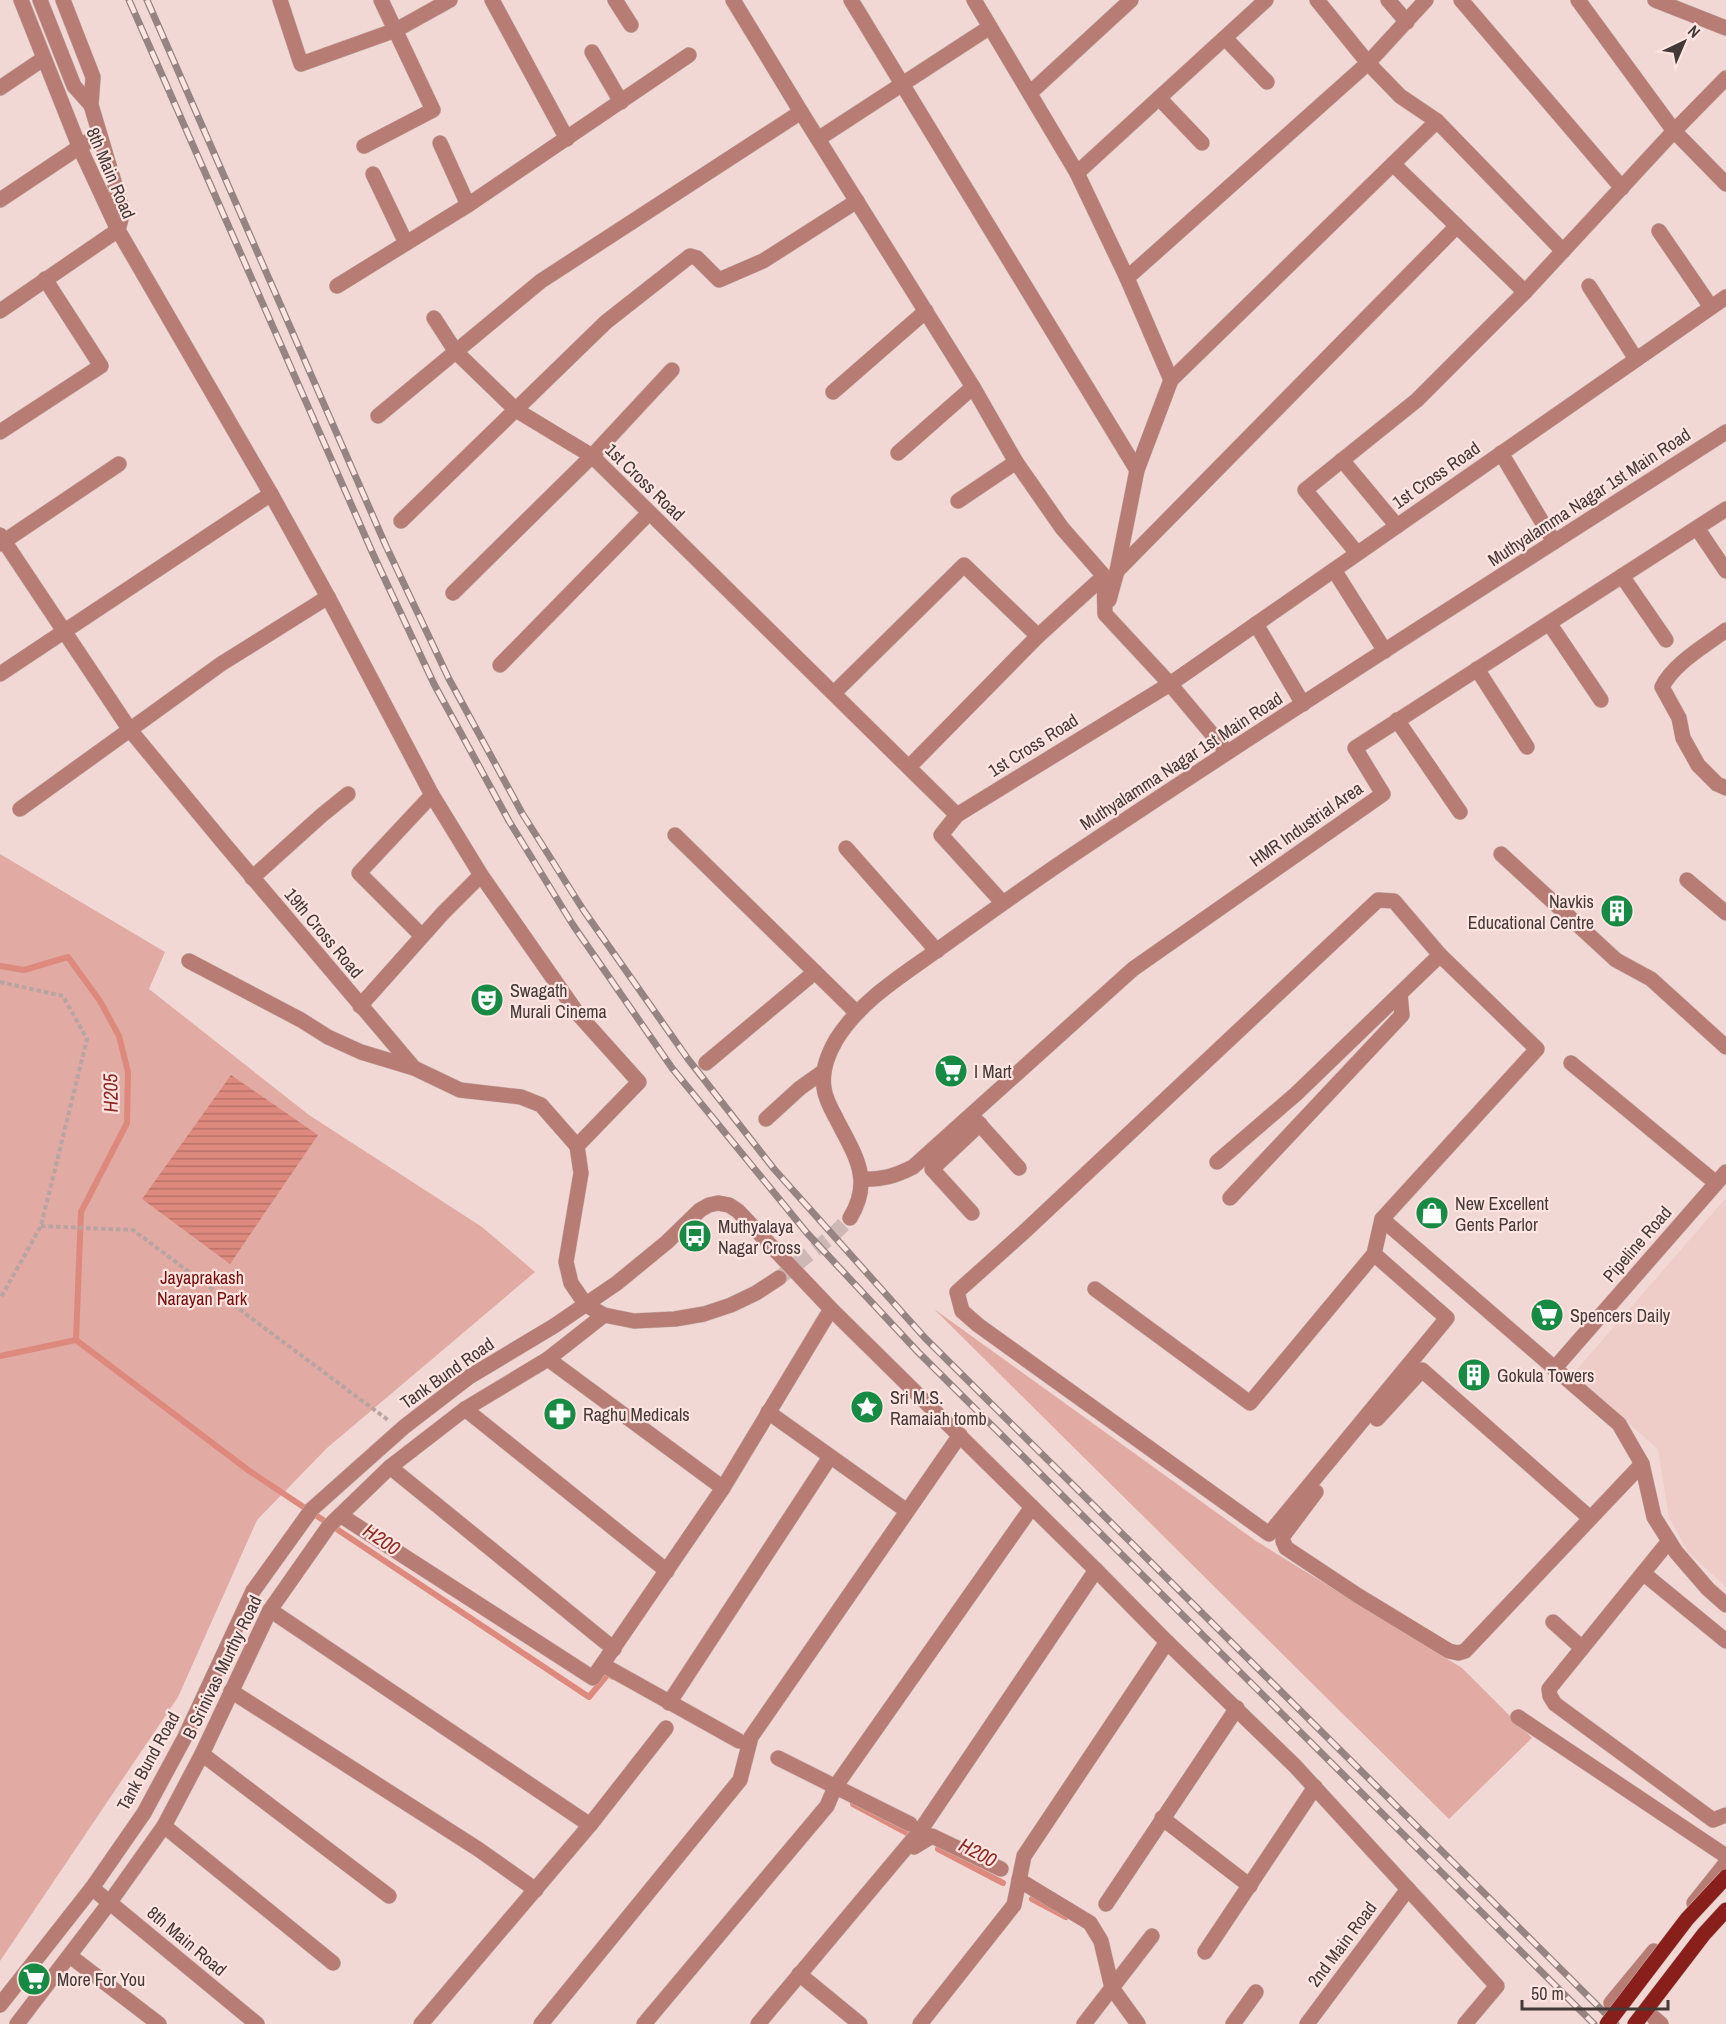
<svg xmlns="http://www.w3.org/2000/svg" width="1726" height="2024" viewBox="0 0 1726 2024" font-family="'Archivo Narrow',sans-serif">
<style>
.built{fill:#eeccc7}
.green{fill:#e1aaa2}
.water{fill:url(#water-rules)}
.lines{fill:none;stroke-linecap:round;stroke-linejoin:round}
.stream{stroke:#de897e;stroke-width:6}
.minor-tunnel{stroke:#ceb8b5;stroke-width:15;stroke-dasharray:15 8;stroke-linecap:butt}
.minor-casing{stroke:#cbb5b1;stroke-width:16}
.major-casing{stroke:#cbb5b1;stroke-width:16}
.path{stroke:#b8a4a1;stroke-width:4;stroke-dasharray:4.5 3;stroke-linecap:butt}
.minor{stroke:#b77c74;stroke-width:15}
.major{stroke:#881f1a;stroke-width:15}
.rail-casing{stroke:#958481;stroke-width:7}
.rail{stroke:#ffe5e1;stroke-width:4.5;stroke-dasharray:14;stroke-linecap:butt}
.major-bridge-casing{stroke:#cbb5b1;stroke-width:16;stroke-linecap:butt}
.major-bridge{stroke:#881f1a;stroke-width:15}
.labels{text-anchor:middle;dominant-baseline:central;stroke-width:4.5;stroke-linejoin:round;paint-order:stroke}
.street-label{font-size:18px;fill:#433937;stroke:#ffe5e1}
.poi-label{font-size:18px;fill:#433937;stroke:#ffe5e1;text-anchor:start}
.park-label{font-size:18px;fill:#750d0c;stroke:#ffe5e1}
.water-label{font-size:20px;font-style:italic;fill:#8d2822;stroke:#ffe5e1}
</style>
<defs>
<pattern id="water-rules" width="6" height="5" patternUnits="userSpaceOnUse" patternTransform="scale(1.5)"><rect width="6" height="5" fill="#de897e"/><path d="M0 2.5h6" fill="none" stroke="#b67168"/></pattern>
</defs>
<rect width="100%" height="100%" fill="#f1d8d4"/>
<!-- built -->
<polygon class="built" points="1726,1198 1726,1587 1688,1552 1669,1517 1658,1449 1573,1374"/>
<!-- green -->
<g class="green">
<polygon points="0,854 165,952 149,989 309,1115 482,1227 535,1272 327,1448 257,1520 178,1697 0,1961"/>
<polygon points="934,1309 1256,1541 1462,1668 1532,1738 1449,1819"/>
</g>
<!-- water -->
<polygon class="water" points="231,1075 318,1135 230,1264 142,1199"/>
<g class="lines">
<!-- stream -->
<g class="stream">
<polyline points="0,966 24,970 68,957 100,1001 119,1036 128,1072 127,1123 81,1212 76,1340"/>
<polyline points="0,1356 76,1340 248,1470 589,1697 608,1674 613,1677"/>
<polyline points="853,1804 909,1834"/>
<polyline points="938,1849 1003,1883"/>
<polyline points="1032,1899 1066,1917"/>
</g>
<!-- minor-tunnel -->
<polyline class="minor-tunnel" points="779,1278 832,1236 850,1218"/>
<defs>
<g id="minor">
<polyline points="21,0 79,146 118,230 271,494"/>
<polyline points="40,0 74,86 91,105"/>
<polyline points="63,0 93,77 91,105 123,212 118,230"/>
<polyline points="280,0 301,64 396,30 450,0"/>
<polyline points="492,0 567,139"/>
<polyline points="615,0 631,25"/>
<polyline points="733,0 801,112 973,387 1016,462 1062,528 1104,576 1105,614 1170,684 1227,752"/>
<polyline points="851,0 1137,470"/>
<polyline points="974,0 1077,173 1127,278 1171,380 1137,470 1117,571 1109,600"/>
<polyline points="1317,0 1368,63 1400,96 1437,121 1563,251"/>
<polyline points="1388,0 1407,22"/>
<polyline points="1461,0 1622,188"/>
<polyline points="1578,0 1674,131 1726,184"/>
<polyline points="1655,0 1726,28"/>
<polyline points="1225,38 1267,82"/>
<polyline points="592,52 621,102"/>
<polyline points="0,88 43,59"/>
<polyline points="1030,93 1131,0"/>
<polyline points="1159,98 1202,143"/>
<polyline points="818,139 990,27"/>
<polyline points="440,143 468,205"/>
<polyline points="364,146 433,110 381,0"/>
<polyline points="1393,164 1525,292"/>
<polyline points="1077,173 1266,0"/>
<polyline points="373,174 406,243"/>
<polyline points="0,200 99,134"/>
<polyline points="1659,231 1711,307"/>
<polyline points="1127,278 1368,63 1426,0"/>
<polyline points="337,286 468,205 689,55"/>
<polyline points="1589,286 1636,359"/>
<polyline points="0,311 118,230"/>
<polyline points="434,318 456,352 516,410 592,456 957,815 1170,684 1726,297"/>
<polyline points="1171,380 1437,121"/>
<polyline points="833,392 926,311"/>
<polyline points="378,416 541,281 801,112"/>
<polyline points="0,432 101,366 45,279"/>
<polyline points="898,453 973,387"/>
<polyline points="1501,453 1554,542"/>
<polyline points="1342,460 1397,526"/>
<polyline points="958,501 1016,462"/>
<polyline points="401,521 606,322 690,256 697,258 719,280 763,261 857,201"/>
<polyline points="1697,528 1726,571"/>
<polyline points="0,535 130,730 226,846 414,1068 460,1090 521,1097 541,1105 577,1146 581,1173 566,1262 571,1283 586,1305 604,1315 634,1321 675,1319 704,1314 731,1305 756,1293 779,1278"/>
<polyline points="0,544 119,464"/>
<polyline points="1357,553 1305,490 1417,400 1525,292 1674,131 1726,78"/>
<polyline points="1334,570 1385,651"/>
<polyline points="1117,571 1457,226"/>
<polyline points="1622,576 1666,640"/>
<polyline points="453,593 592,456 672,370"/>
<polyline points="328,597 432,795 481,875 578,1014 639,1082 577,1146"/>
<polyline points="1549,623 1601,700"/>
<polyline points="1256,624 1303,704"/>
<path d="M1726,630C1705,646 1674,663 1662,687L1679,718L1683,738L1698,765L1717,784L1726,788"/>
<polyline points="500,665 649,513"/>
<polyline points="1477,669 1527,747"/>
<polyline points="0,674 271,494 328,597 221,664 20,809"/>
<polyline points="834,693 964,565 1038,636"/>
<polyline points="1397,720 1460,812"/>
<polyline points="909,767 1038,636 1104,576"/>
<polyline points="957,815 941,835 1002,902"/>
<polyline points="675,835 857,1013"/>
<polyline points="846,848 937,951"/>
<polyline points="1501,854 1616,960 1651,979 1726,1047"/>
<polyline points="252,878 322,815 348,794"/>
<polyline points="1687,880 1726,913"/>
<polyline points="422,936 359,873 432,795"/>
<polyline points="189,961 301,1020 328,1037 361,1052 414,1068"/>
<polyline points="360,1006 443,913 481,875"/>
<polyline points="706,1063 815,972"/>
<polyline points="1571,1063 1716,1183"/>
<polyline points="973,1117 1019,1168"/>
<polyline points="766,1119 800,1088 824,1071"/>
<polyline points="1217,1162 1296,1094 1440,955"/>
<path d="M862,1179C882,1180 895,1176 913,1167L1133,969L1383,794L1355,748L1726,509"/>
<polyline points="1230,1198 1402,1015 1400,994"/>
<polyline points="972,1213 932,1169 980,1124"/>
<path d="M850,1218C874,1179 854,1154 836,1118C831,1109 825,1098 824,1088C821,1071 828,1054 836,1040C860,1001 900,977 936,951C982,918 1029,884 1077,852C1291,709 1509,571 1726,432"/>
<polyline points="1374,1254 1447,1318 1269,1534 978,1325 962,1311 957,1292 1024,1232 1378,900 1394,901 1440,955 1537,1049 1382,1219 1619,1424 1642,1464 1654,1517 1676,1552 1708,1589 1726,1605"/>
<polyline points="1095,1289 1250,1403 1374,1254 1382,1219"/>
<polyline points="548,1359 723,1488"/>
<polyline points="1554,1369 1726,1172"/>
<polyline points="465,1409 667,1571"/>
<polyline points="768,1412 907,1511"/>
<polyline points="1377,1419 1422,1370 1590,1518"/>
<polyline points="390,1467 614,1649"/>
<polyline points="1316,1492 1283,1536 1283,1541 1286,1548 1357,1595 1449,1651 1458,1653 1465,1651 1642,1464"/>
<polyline points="340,1515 593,1678 723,1488 831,1309"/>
<polyline points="1669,1541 1549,1689 1550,1696 1555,1704 1713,1820 1726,1815"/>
<polyline points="1643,1573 1726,1641"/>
<polyline points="270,1610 590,1825"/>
<polyline points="1553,1622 1582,1648"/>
<polyline points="603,1665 739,1741"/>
<polyline points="231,1691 478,1849 536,1890"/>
<polyline points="669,1703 830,1457"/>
<polyline points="1518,1717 1726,1856"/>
<polyline points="202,1754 389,1896"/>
<polyline points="778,1758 910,1824"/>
<polyline points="1162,1818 1250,1886"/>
<polyline points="164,1826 333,1963"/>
<polyline points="914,1847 932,1836 1001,1869"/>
<polyline points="1019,1880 1090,1923 1101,1941 1112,1988 1138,2024"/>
<polyline points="92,1888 257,2024"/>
<polyline points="1694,1903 1726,1863"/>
<polyline points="1106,1904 1237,1708"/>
<polyline points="1205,1952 1315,1787"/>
<polyline points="70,1956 159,2024"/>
<polyline points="799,1974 860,2024"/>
<polyline points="1611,2003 1654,1951"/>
<polyline points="0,2005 92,1888 144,1813 185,1737 253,1591 312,1509 404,1427 469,1377 554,1326 617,1283 667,1242 700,1210 709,1205 718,1203 729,1205 738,1211 831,1309 1096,1570 1167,1642 1295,1766 1497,1986 1465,2024"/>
<polyline points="1654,2018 1661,2024"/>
<polyline points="17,2024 110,1902 164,1826 202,1754 270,1610 329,1526 390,1467 465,1409 548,1359 604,1315"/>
<polyline points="421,2024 590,1825 666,1728"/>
<polyline points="541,2024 740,1780 751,1737 960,1435"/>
<polyline points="644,2024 827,1806 835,1787 1032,1507"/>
<polyline points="758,2024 920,1831 1096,1570"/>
<polyline points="920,2024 1014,1905 1024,1856 1167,1642"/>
<polyline points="1084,2024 1152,1936"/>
<polyline points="1233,2024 1256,1992"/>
<polyline points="1307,2024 1408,1889"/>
</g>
<polyline id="major" points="1635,2024 1704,1934 1726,1910"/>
</defs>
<!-- minor casing -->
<use href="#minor" class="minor-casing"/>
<!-- major casing -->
<use href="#major" class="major-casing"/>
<!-- path -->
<g class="path">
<polyline points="0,982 63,996 87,1039 41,1226 0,1299"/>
<polyline points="41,1226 133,1230 388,1420"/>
</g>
<!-- minor -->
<use href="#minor" class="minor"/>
<!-- major -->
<use href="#major" class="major"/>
<defs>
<g id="rail">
<polyline points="129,0 373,554 434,684 509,821 573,925 672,1068 807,1233 918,1352 1594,2024"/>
<polyline points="147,0 386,546 449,679 522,813 584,911 688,1059 774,1169 925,1338 1616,2024"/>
</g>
</defs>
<!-- rail casing -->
<use href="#rail" class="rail-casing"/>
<!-- rail -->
<use href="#rail" class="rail"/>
<defs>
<polyline id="major-bridge" points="1607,2024 1687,1919 1726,1877"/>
</defs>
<!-- major-bridge casing -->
<use href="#major-bridge" class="major-bridge-casing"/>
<!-- major-bridge -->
<use href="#major-bridge" class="major-bridge"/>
</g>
<!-- icons -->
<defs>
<symbol id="building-disc" viewBox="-11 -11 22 22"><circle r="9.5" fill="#178a43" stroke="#ffe5e1"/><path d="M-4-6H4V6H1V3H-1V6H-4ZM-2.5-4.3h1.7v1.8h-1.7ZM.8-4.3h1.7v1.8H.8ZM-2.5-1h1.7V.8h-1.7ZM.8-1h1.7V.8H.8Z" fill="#fff"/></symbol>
<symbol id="theatre-disc" viewBox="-11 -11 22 22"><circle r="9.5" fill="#178a43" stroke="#ffe5e1"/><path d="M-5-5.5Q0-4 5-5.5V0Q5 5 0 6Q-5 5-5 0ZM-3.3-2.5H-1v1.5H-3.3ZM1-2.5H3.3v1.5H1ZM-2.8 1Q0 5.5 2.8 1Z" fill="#fff"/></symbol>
<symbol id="supermarket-disc" viewBox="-11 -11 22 22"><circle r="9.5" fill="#178a43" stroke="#ffe5e1"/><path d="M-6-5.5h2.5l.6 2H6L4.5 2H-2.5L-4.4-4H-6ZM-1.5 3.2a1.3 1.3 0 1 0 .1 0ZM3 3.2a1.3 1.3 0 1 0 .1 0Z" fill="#fff"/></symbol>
<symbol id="shop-disc" viewBox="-11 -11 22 22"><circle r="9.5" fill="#178a43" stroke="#ffe5e1"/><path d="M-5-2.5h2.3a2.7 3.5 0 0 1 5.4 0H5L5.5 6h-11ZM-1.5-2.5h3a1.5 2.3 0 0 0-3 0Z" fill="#fff"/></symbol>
<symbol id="bus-disc" viewBox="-11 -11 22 22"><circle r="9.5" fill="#178a43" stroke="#ffe5e1"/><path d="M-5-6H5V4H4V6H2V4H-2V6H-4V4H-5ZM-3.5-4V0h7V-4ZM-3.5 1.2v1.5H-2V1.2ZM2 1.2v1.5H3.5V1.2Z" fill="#fff"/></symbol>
<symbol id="sight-disc" viewBox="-11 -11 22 22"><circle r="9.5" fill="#178a43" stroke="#ffe5e1"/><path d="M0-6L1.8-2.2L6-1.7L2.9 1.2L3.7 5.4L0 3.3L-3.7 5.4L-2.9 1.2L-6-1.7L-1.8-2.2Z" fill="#fff"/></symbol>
<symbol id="pharmacy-disc" viewBox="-11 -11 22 22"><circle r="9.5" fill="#178a43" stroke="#ffe5e1"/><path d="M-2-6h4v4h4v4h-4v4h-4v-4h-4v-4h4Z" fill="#fff"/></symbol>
</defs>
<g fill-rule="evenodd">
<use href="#building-disc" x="1598" y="892" width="38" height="38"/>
<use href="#theatre-disc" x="468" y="981" width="38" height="38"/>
<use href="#supermarket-disc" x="932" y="1052" width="38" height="38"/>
<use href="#shop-disc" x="1413" y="1194" width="38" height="38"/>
<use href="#bus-disc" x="676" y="1217" width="38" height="38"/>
<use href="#supermarket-disc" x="1528" y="1296" width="38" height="38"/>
<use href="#building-disc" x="1455" y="1356" width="38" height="38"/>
<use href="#sight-disc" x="848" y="1388" width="38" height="38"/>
<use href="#pharmacy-disc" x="541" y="1395" width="38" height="38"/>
<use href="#supermarket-disc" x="15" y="1960" width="38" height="38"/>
</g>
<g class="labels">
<!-- street labels -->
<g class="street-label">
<text transform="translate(111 173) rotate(67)">8th Main Road</text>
<text transform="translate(1436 475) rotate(-35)">1st Cross Road</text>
<text transform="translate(645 482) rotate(44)">1st Cross Road</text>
<text transform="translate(1589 497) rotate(-33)">Muthyalamma Nagar 1st Main Road</text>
<text transform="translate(1033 745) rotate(-32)">1st Cross Road</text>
<text transform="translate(1181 761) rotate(-33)">Muthyalamma Nagar 1st Main Road</text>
<text transform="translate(1306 824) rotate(-35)">HMR Industrial Area</text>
<text transform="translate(324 933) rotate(50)">19th Cross Road</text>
<text transform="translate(1637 1244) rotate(-49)">Pipeline Road</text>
<text transform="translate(447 1373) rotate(-35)">Tank Bund Road</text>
<text transform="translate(222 1667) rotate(-64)">B Srinivas Murthy Road</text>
<text transform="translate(148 1761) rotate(-61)">Tank Bund Road</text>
<text transform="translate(187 1941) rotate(40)">8th Main Road</text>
<text transform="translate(1342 1944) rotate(-53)">2nd Main Road</text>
</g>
<!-- poi labels -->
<g class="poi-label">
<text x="1594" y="901" text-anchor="end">Navkis<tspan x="1594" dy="21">Educational Centre</tspan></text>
<text x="510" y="990">Swagath<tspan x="510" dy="21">Murali Cinema</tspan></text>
<text x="974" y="1071">I Mart</text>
<text x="1455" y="1203">New Excellent<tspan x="1455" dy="21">Gents Parlor</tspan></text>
<text x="718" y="1226">Muthyalaya<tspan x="718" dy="21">Nagar Cross</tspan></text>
<text x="1570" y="1315">Spencers Daily</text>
<text x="1497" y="1375">Gokula Towers</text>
<text x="890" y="1397">Sri M.S.<tspan x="890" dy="21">Ramaiah tomb</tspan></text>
<text x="583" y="1414">Raghu Medicals</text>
<text x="57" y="1979">More For You</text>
</g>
<!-- park labels -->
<g class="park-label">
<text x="202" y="1277">Jayaprakash<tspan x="202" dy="21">Narayan Park</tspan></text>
</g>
<!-- water labels -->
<g class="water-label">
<text transform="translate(110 1093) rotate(-91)">H205</text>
<text transform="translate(382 1539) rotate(34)">H200</text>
<text transform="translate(978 1852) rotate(28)">H200</text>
</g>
</g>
<!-- north arrow -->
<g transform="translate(1684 42) rotate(44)" stroke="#ffe5e1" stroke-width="4.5" paint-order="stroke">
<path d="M0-4.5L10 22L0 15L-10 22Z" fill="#433937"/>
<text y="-9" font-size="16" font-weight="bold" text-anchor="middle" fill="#433937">N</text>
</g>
<!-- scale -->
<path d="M1522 2000v9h146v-9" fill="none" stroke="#433937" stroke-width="3"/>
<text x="1531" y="2000" font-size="18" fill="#433937" stroke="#ffe5e1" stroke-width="4.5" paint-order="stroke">50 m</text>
</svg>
